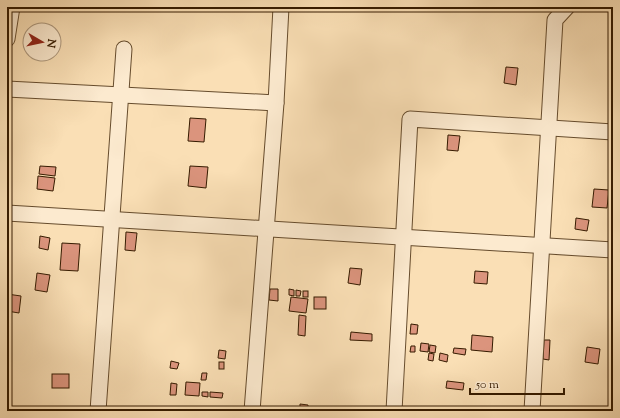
<svg xmlns="http://www.w3.org/2000/svg" width="620" height="418" viewBox="0 0 620 418" font-family="'Sorts Mill Goudy',serif">
<style>
.building{fill:#db947d;stroke:#351b00}
.lines{fill:none;stroke-linecap:round;stroke-linejoin:round}
.street-casing{stroke:#664c2d;stroke-width:17}
.street{stroke:#fceacf;stroke-width:15}
</style>
<rect width="100%" height="100%" fill="#fadfb5"/>
<filter id="stains"><feTurbulence type="fractalNoise" baseFrequency=".005" numOctaves="4"/><feColorMatrix values="0 0 0 0 .2 0 0 0 0 .09 0 0 0 0 .02 0 0 0 .5 -.17"/></filter>
<radialGradient id="worn" r=".72"><stop offset=".6" stop-color="#630" stop-opacity="0"/><stop offset="1" stop-color="#630" stop-opacity=".3"/></radialGradient>
<!-- building -->
<g class="building">
<polygon points="506,67 518,68 516,85 504,83"/>
<polygon points="190,118 206,119 204,142 188,141"/>
<polygon points="448,135 460,136 458,151 447,150"/>
<polygon points="40,166 56,167 55,176 39,174"/>
<polygon points="190,166 208,167 206,188 188,186"/>
<polygon points="38,176 55,178 53,191 37,189"/>
<polygon points="594,189 609,190 607,208 592,207"/>
<polygon points="576,218 589,220 587,231 575,229"/>
<polygon points="126,232 137,233 135,251 125,250"/>
<polygon points="40,236 50,238 48,250 39,248"/>
<polygon points="62,243 80,244 78,271 60,270"/>
<polygon points="350,268 362,269 360,285 348,283"/>
<polygon points="475,271 488,272 487,284 474,283"/>
<polygon points="37,273 50,275 47,292 35,290"/>
<polygon points="270,289 278,289 278,301 269,300"/>
<polygon points="289,289 294,290 294,296 289,295"/>
<polygon points="296,290 301,291 300,296 296,296"/>
<rect x="303" y="291" width="5" height="6"/>
<polygon points="7,294 21,296 19,313 7,311"/>
<polygon points="291,297 308,299 306,313 289,311"/>
<rect x="314" y="297" width="12" height="12"/>
<polygon points="299,315 306,316 305,336 298,335"/>
<polygon points="411,324 418,325 417,334 410,334"/>
<polygon points="351,332 372,334 372,341 350,340"/>
<polygon points="472,335 493,337 492,352 471,350"/>
<polygon points="544,340 550,340 549,360 543,359"/>
<polygon points="421,343 429,344 428,352 420,351"/>
<polygon points="430,345 436,346 435,353 429,352"/>
<polygon points="411,346 415,346 415,352 410,352"/>
<polygon points="587,347 600,349 598,364 585,362"/>
<polygon points="454,348 466,349 465,355 453,353"/>
<polygon points="219,350 226,351 225,359 218,358"/>
<polygon points="429,353 434,354 433,361 428,360"/>
<polygon points="440,353 448,355 447,362 439,360"/>
<polygon points="171,361 179,363 177,369 170,368"/>
<rect x="219" y="362" width="5" height="7"/>
<polygon points="202,373 207,373 206,380 201,380"/>
<rect x="52" y="374" width="17" height="14"/>
<polygon points="447,381 464,383 463,390 446,388"/>
<polygon points="186,382 200,383 199,396 185,395"/>
<polygon points="171,383 177,384 176,395 170,395"/>
<polygon points="202,392 208,392 208,397 202,396"/>
<polygon points="210,392 223,393 222,398 210,397"/>
<polygon points="300,404 308,405 308,410 300,410"/>
</g>
<g class="lines">
<defs>
<g id="street">
<polyline points="7,39 12,7"/>
<polyline points="7,89 276,103"/>
<polyline points="7,213 613,250"/>
<polyline points="98,411 124,49"/>
<polyline points="252,411 276,103 281,7"/>
<polyline points="394,411 410,119 613,132"/>
<polyline points="532,411 555,20 567,7"/>
</g>
</defs>
<!-- street casing -->
<use href="#street" class="street-casing"/>
<!-- street -->
<use href="#street" class="street"/>
</g>
<!-- margin -->
<rect width="620" height="418" fill="none" stroke="#fadfb5" stroke-width="24"/>
<rect x="8" y="8" width="604" height="402" fill="none" stroke="#351b00" stroke-width="2"/>
<rect x="12" y="12" width="596" height="394" fill="none" stroke="#351b00"/>
<!-- north arrow -->
<g transform="translate(42 42) rotate(99)"><circle r="19" fill="#fceacf" stroke="#ac977c"/>
<path d="M0-3L7 15L0 10L-7 15Z" fill="#8f2418"/>
<text y="-6" font-size="11" font-weight="bold" text-anchor="middle" fill="#351b00">N</text>
</g>
<!-- scale -->
<path d="M470 388v6h94v-6" fill="none" stroke="#351b00" stroke-width="2"/>
<text x="476" y="388" font-size="12" fill="#351b00" stroke="#fceacf" stroke-width="3" paint-order="stroke">50 m</text>
<rect width="100%" height="100%" filter="url(#stains)"/>
<rect width="100%" height="100%" fill="url(#worn)"/>
</svg>
